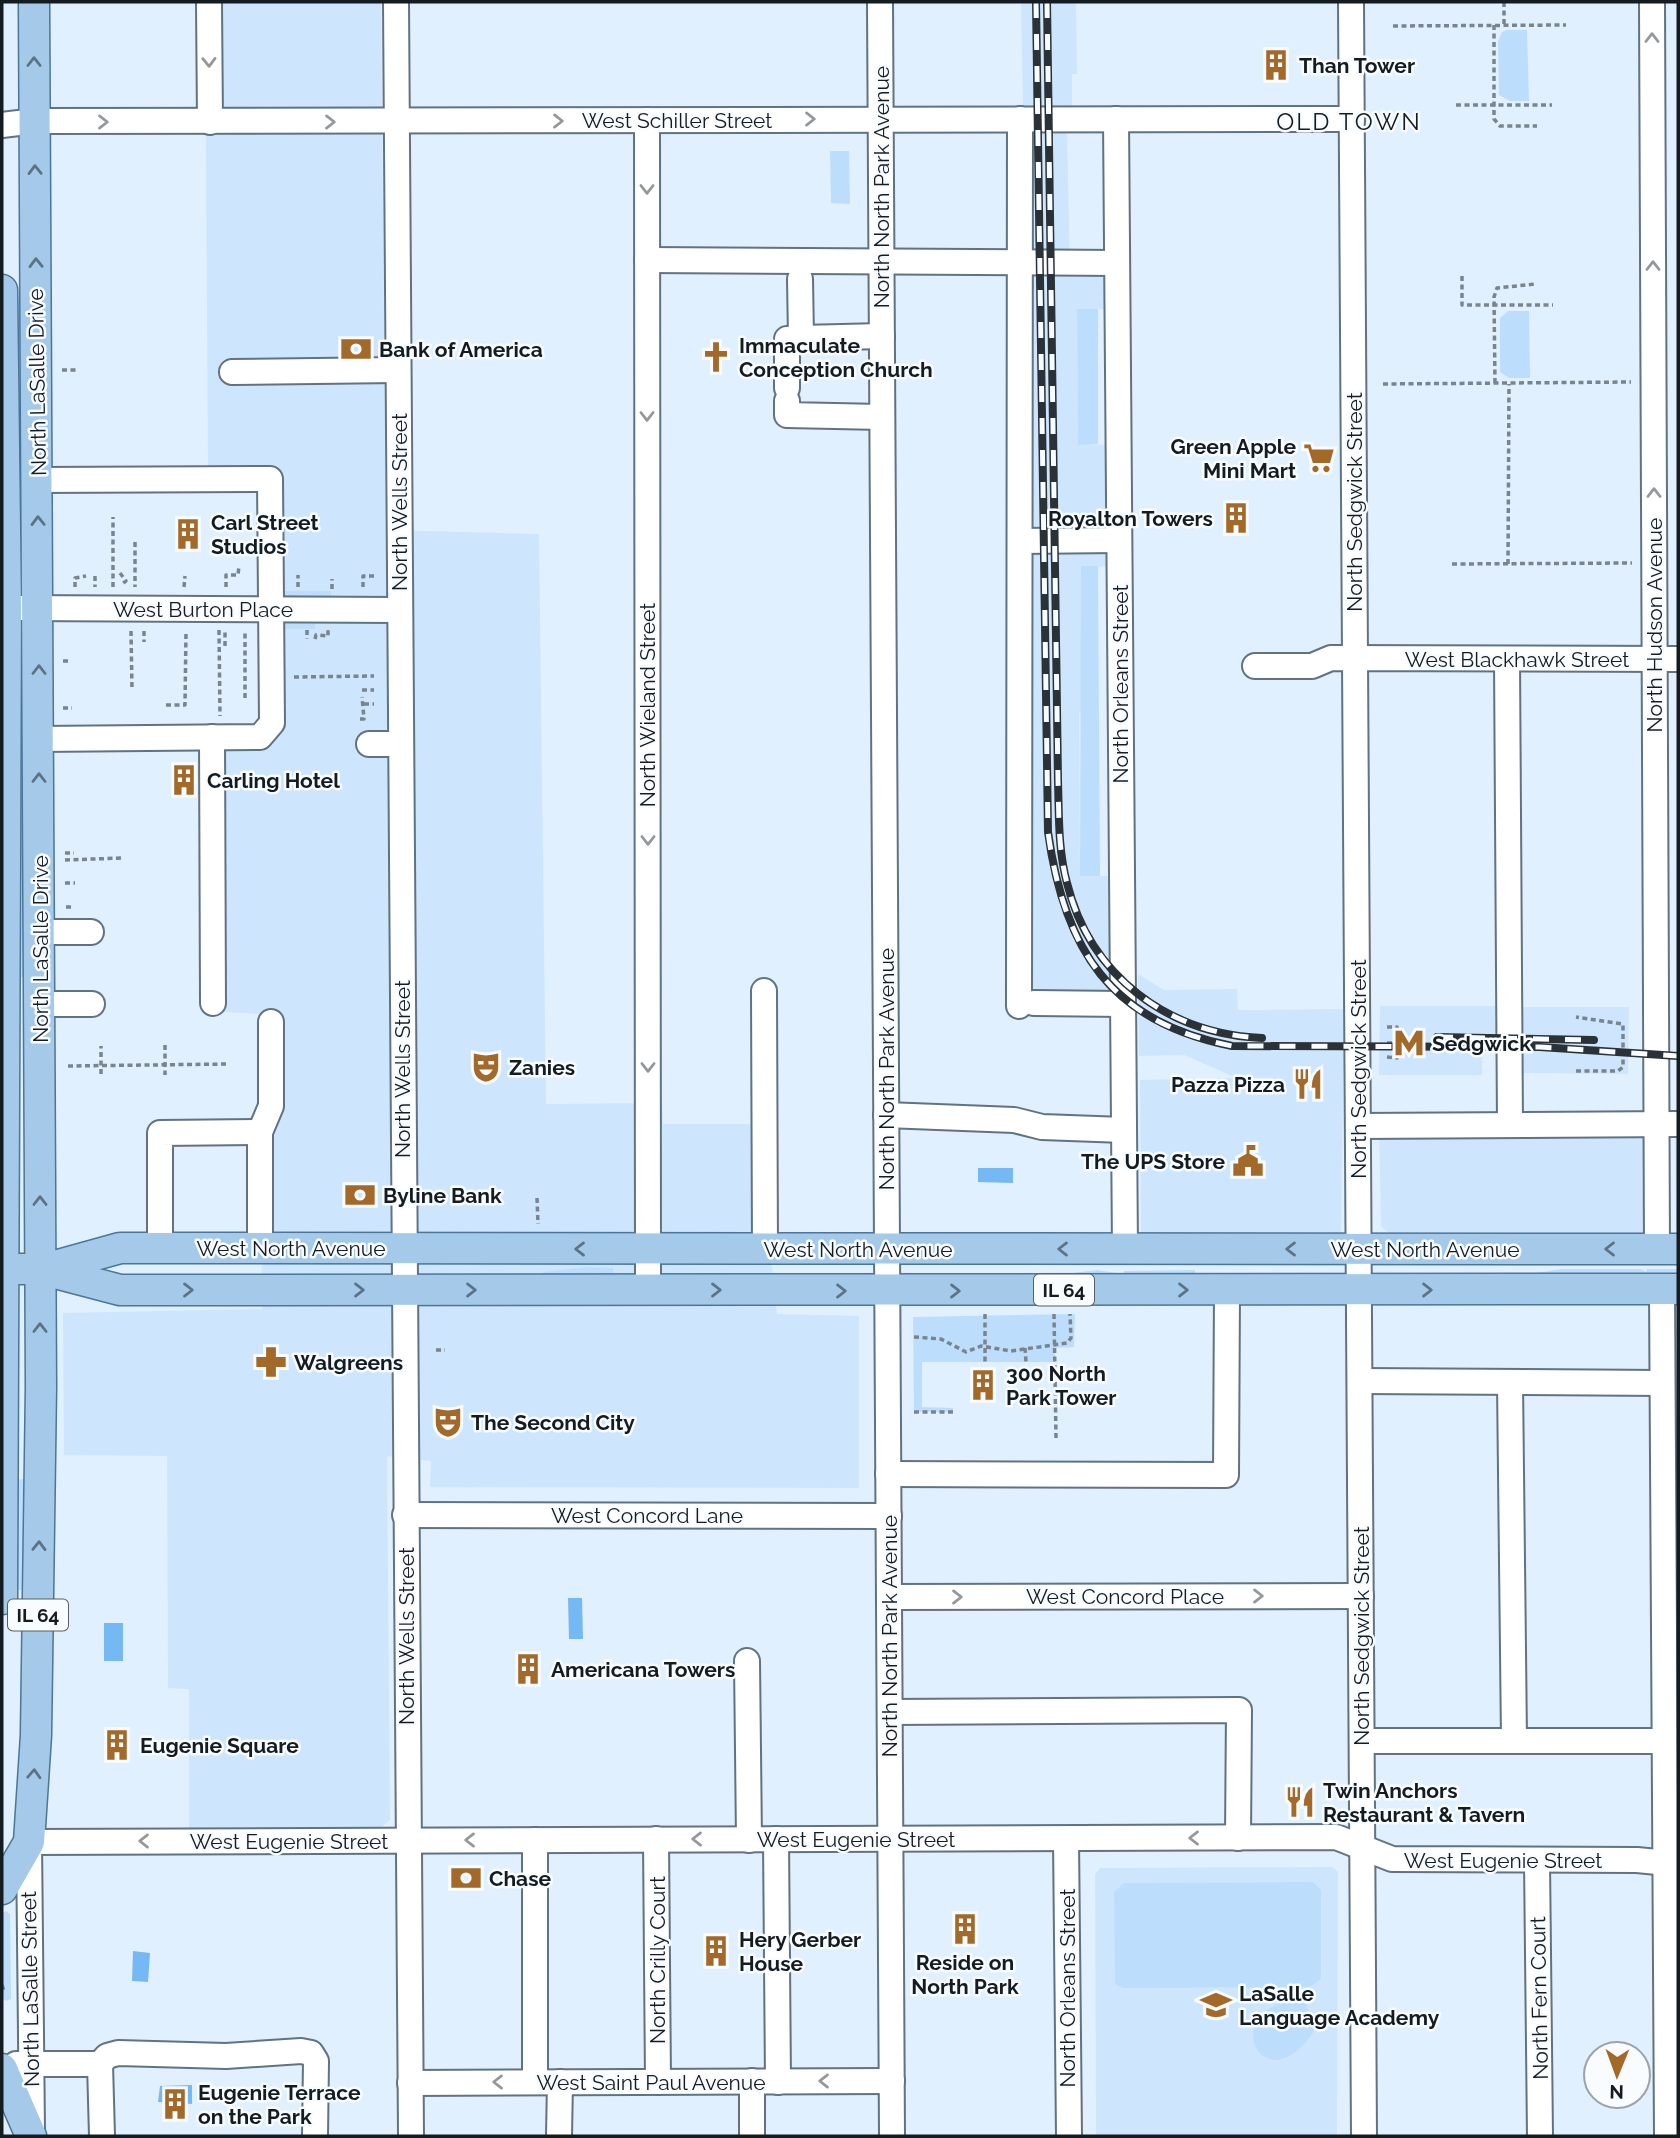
<svg xmlns="http://www.w3.org/2000/svg" width="1680" height="2138" viewBox="0 0 1680 2138" font-family="Raleway,sans-serif">
<style>
.built{fill:#cde6fd}
.green{fill:#bcdefc}
.water{fill:#74b9f4}
.lines{fill:none;stroke-linecap:round;stroke-linejoin:round}
.minor-casing{stroke:#617281;stroke-width:28}
.major-casing{stroke:#4b7599;stroke-width:33}
.path{stroke:#79848e;stroke-width:3.5;stroke-dasharray:5 3.5;stroke-linecap:butt}
.minor{stroke:#fff;stroke-width:24}
.major{stroke:#a5cae9;stroke-width:30}
.rail-casing{stroke:#2a3238;stroke-width:8}
.rail{stroke:#f8fcff;stroke-width:5;stroke-dasharray:16;stroke-linecap:butt}
.oneway{stroke:#95989b}
.oneway2{stroke:#5c7285}
.labels{text-anchor:middle;dominant-baseline:central;stroke-width:5;stroke-linejoin:round;paint-order:stroke}
.shield{fill:#f8fcff;stroke:#585e64;stroke-width:2}
.shield-label{font-size:19px;font-weight:bold;fill:#141b21}
.poi-label{font-size:21px;font-weight:bold;fill:#141b21;stroke:#f8fcff;text-anchor:start}
.street-label{font-size:21px;fill:#141b21;stroke:#f8fcff}
.quarter-label{font-size:24px;letter-spacing:2px;fill:#141b21;stroke:#f8fcff}
</style>
<rect width="100%" height="100%" fill="#e1f0fe"/>
<!-- built -->
<g class="built">
<polygon points="205,2 381,2 386,530 539,534 546,1104 662,1103 663,1124 768,1124 769,1240 777,1314 859,1316 859,1488 430,1487 431,1461 387,1456 390,1820 379,1829 189,1830 189,1689 168,1688 167,1456 64,1455 63,1313 262,1309 259,1014 212,1011 206,733 259,734 269,720 272,472 208,474"/>
<polygon points="1021,2 1076,2 1077,74 1072,74 1072,107 1023,107"/>
<polygon points="1024,132 1067,132 1070,267 1108,267 1107,309 1077,309 1078,444 1109,445 1110,567 1082,566 1082,712 1079,712 1080,876 1110,876 1110,994 1027,994 1032,987 1031,876"/>
<polygon points="1138,974 1164,990 1237,989 1238,1010 1344,1009 1341,1239 1141,1238 1140,1080 1237,1078 1184,1055 1139,1056"/>
<polygon points="1380,1006 1504,1006 1504,1051 1482,1051 1482,1075 1379,1075"/>
<polygon points="1519,1007 1629,1007 1628,1074 1519,1073"/>
<polygon points="1646,1124 1648,1225 1644,1234 1637,1238 1395,1239 1381,1226 1379,1125"/>
<polygon points="1675,1124 1678,1124 1678,1234 1676,1226"/>
<polygon points="1333,1867 1338,1872 1337,2136 1096,2136 1095,1874 1100,1868"/>
</g>
<!-- green -->
<g class="green">
<polygon points="1507,30 1527,30 1529,101 1510,101 1499,95 1498,42 1502,32"/>
<polygon points="830,151 849,151 850,204 831,203"/>
<polygon points="17,297 24,298 24,448 18,448"/>
<polygon points="1077,309 1098,309 1098,444 1078,445"/>
<polygon points="1508,311 1529,311 1530,378 1509,378 1500,372 1500,318"/>
<polygon points="1081,566 1098,566 1100,876 1080,876"/>
<rect x="283" y="591" width="48" height="13"/>
<rect x="284" y="615" width="31" height="14"/>
<polygon points="19,673 24,673 25,977 20,977"/>
<polygon points="588,1267 613,1268 613,1278 543,1276 543,1272"/>
<polygon points="1561,1269 1641,1269 1646,1272 1647,1269 1678,1269 1678,1278 1536,1277 1536,1273"/>
<polygon points="1097,1270 1124,1274 1124,1271 1195,1270 1195,1274 1153,1279 1055,1275"/>
<polygon points="1075,1314 1074,1347 1055,1348 1055,1362 922,1362 922,1407 953,1408 953,1412 914,1412 913,1317"/>
<polygon points="24,1479 24,1590 17,1590 17,1480"/>
<polygon points="1313,1882 1321,1890 1321,1979 1310,1987 1123,1988 1115,1984 1114,1892 1124,1883"/>
<polygon points="6,1911 10,1914 11,1992 11,1999 6,2001 2,1998 2,1913"/>
<path d="M1288,2001L1305,2002L1316,2028C1267,2106 1218,2018 1288,2001Z"/>
</g>
<!-- water -->
<g class="water">
<polygon points="978,1168 1013,1168 1013,1183 978,1182"/>
<polygon points="568,1598 582,1598 583,1639 569,1639"/>
<rect x="104" y="1623" width="19" height="38"/>
<polygon points="133,1951 150,1953 148,1982 132,1981"/>
<polygon points="192,2085 192,2104 158,2102 160,2086"/>
</g>
<g class="lines">
<defs>
<g id="minor">
<polyline points="209,2 210,122"/>
<polyline points="396,2 411,2136"/>
<polyline points="880,2 892,2136"/>
<polyline points="1351,2 1364,2136"/>
<polyline points="1652,2 1657,1249"/>
<polyline points="1116,119 1125,1249"/>
<polyline points="647,120 648,1290"/>
<polyline points="2,125 35,121 1352,119"/>
<polyline points="647,260 1117,263"/>
<polyline points="800,279 801,338 882,336"/>
<polyline points="232,372 398,370"/>
<polyline points="787,388 787,339 801,338"/>
<polyline points="787,401 787,415 882,417"/>
<polyline points="38,480 270,479 272,723 260,737 39,739"/>
<polyline points="1020,541 1119,540"/>
<polyline points="20,608 399,610"/>
<polyline points="1507,659 1510,1125"/>
<polyline points="1255,666 1312,666 1331,658 1678,659"/>
<polyline points="212,737 213,1003"/>
<polyline points="369,744 400,744"/>
<polyline points="40,932 91,932"/>
<polyline points="764,991 765,1249"/>
<polyline points="1034,1003 1123,1004"/>
<polyline points="40,1004 92,1004"/>
<polyline points="1019,1006 1020,119"/>
<polyline points="886,1115 1014,1120 1042,1127 1124,1130"/>
<polyline points="1358,1126 1678,1124"/>
<polyline points="160,1248 160,1133 260,1132"/>
<polyline points="260,1249 260,1132 271,1106 271,1022"/>
<polyline points="1662,1289 1667,2136"/>
<polyline points="1360,1381 1662,1383"/>
<polyline points="1510,1382 1514,1740"/>
<polyline points="888,1474 1226,1475 1227,1290"/>
<polyline points="405,1515 889,1516"/>
<polyline points="889,1597 1361,1596"/>
<polyline points="747,1661 749,1840"/>
<polyline points="890,1712 1239,1710 1238,1838"/>
<polyline points="1362,1741 1664,1741"/>
<polyline points="656,1839 658,2082"/>
<polyline points="776,1839 778,2082"/>
<polyline points="1066,1839 1069,2136"/>
<polyline points="1537,1861 1540,2136"/>
<polyline points="16,2064 100,2064 102,2136"/>
<polyline points="100,2064 107,2056 118,2053 226,2056 301,2051 311,2053 316,2061 315,2136"/>
<polyline points="535,2082 535,1840"/>
<polyline points="410,2083 892,2081"/>
<polyline points="32,2132 29,1842 1336,1837 1392,1859 1637,1860 1678,1864"/>
<polyline points="559,2136 560,2082"/>
<polyline points="752,2136 752,2081"/>
</g>
<g id="major">
<polyline points="2,290 6,608 2,1599"/>
<polyline points="48,1268 120,1248 1678,1249"/>
<polyline points="3,1269 40,1269 120,1290 1678,1289"/>
<polyline points="2,1889 29,1842 36,1735 41,1387 34,2"/>
<polyline points="2,2069 31,2136"/>
</g>
</defs>
<!-- minor casing -->
<use href="#minor" class="minor-casing"/>
<!-- major casing -->
<use href="#major" class="major-casing"/>
<!-- path -->
<g class="path">
<polyline points="1504,2 1504,24"/>
<polyline points="1494,25 1494,119 1500,126 1537,126"/>
<polyline points="1393,26 1566,25"/>
<polyline points="1456,105 1552,105"/>
<polyline points="1462,276 1462,305 1553,305"/>
<polyline points="62,370 76,370"/>
<polyline points="1495,383 1494,297 1497,288 1535,284"/>
<polyline points="1383,384 1631,382"/>
<polyline points="135,542 135,587"/>
<polyline points="1452,564 1632,563"/>
<polyline points="1508,564 1509,384"/>
<polyline points="120,573 126,581 121,585"/>
<polyline points="95,576 95,587"/>
<polyline points="75,587 75,578 86,576"/>
<polyline points="113,587 113,517"/>
<polyline points="184,587 185,576"/>
<polyline points="226,587 226,575 238,575 239,566"/>
<polyline points="298,587 298,575"/>
<polyline points="363,587 363,576 374,576"/>
<polyline points="332,589 332,579"/>
<polyline points="219,630 220,716"/>
<polyline points="307,630 307,639"/>
<polyline points="131,631 132,689"/>
<polyline points="144,631 144,642"/>
<polyline points="315,639 316,635 328,636 328,630"/>
<polyline points="225,646 225,630"/>
<polyline points="63,661 70,661"/>
<polyline points="294,677 374,676"/>
<polyline points="362,690 374,690"/>
<polyline points="245,698 245,631"/>
<polyline points="364,704 374,704"/>
<polyline points="166,705 185,705 186,631"/>
<polyline points="63,708 72,708"/>
<polyline points="360,719 364,719 362,697"/>
<polyline points="65,853 74,853"/>
<polyline points="65,860 122,858"/>
<polyline points="65,883 75,883"/>
<polyline points="66,907 72,907"/>
<polyline points="1387,1027 1397,1027 1397,1034"/>
<polyline points="1387,1043 1394,1043"/>
<polyline points="165,1045 165,1075"/>
<polyline points="1387,1057 1397,1058 1397,1051"/>
<polyline points="68,1066 228,1064"/>
<polyline points="1576,1071 1618,1071 1623,1067 1623,1024 1576,1017"/>
<polyline points="101,1074 101,1046"/>
<polyline points="537,1198 538,1224"/>
<polyline points="985,1314 985,1362"/>
<polyline points="1054,1314 1056,1438"/>
<polyline points="914,1337 941,1339 966,1352 981,1346 1011,1351 1067,1343 1071,1338 1070,1314"/>
<polyline points="1025,1348 1026,1362"/>
<polyline points="436,1350 445,1350"/>
<polyline points="914,1412 953,1412"/>
<polyline points="2,1985 4,1991"/>
</g>
<!-- minor -->
<use href="#minor" class="minor"/>
<!-- major -->
<use href="#major" class="major"/>
<defs>
<g id="rail">
<path d="M1036,2L1048,832C1064,949 1110,1022 1232,1046L1540,1047L1678,1056"/>
<path d="M1047,2L1058,781C1059,815 1058,850 1067,883C1090,976 1168,1034 1262,1038"/>
<polyline points="1437,1037 1594,1040"/>
</g>
</defs>
<!-- rail casing -->
<use href="#rail" class="rail-casing"/>
<!-- rail -->
<use href="#rail" class="rail"/>
</g>
<!-- one-way arrows -->
<defs><path id="oneway-chevron" d="M-2-3.5L2.5 0L-2 3.5" fill="none" stroke-width="1.6" stroke-linecap="round" stroke-linejoin="round" transform="scale(1.75)"/></defs>
<g class="oneway">
<use href="#oneway-chevron" transform="translate(1652 38) rotate(-90)"/>
<use href="#oneway-chevron" transform="translate(209 62) rotate(89)"/>
<use href="#oneway-chevron" transform="translate(810 119)"/>
<use href="#oneway-chevron" transform="translate(558 121)"/>
<use href="#oneway-chevron" transform="translate(103 122)"/>
<use href="#oneway-chevron" transform="translate(330 122)"/>
<use href="#oneway-chevron" transform="translate(647 189) rotate(90)"/>
<use href="#oneway-chevron" transform="translate(1653 266) rotate(-90)"/>
<use href="#oneway-chevron" transform="translate(647 416) rotate(90)"/>
<use href="#oneway-chevron" transform="translate(1654 493) rotate(-90)"/>
<use href="#oneway-chevron" transform="translate(648 840) rotate(90)"/>
<use href="#oneway-chevron" transform="translate(648 1067) rotate(90)"/>
<use href="#oneway-chevron" transform="translate(1258 1596)"/>
<use href="#oneway-chevron" transform="translate(957 1597)"/>
<use href="#oneway-chevron" transform="translate(1194 1838) rotate(180)"/>
<use href="#oneway-chevron" transform="translate(697 1839) rotate(-180)"/>
<use href="#oneway-chevron" transform="translate(470 1840) rotate(180)"/>
<use href="#oneway-chevron" transform="translate(144 1841) rotate(180)"/>
<use href="#oneway-chevron" transform="translate(824 2081) rotate(180)"/>
<use href="#oneway-chevron" transform="translate(498 2082) rotate(180)"/>
</g>
<g class="oneway2">
<use href="#oneway-chevron" transform="translate(34 62) rotate(-90)"/>
<use href="#oneway-chevron" transform="translate(35 170) rotate(-91)"/>
<use href="#oneway-chevron" transform="translate(36 263) rotate(-91)"/>
<use href="#oneway-chevron" transform="translate(38 521) rotate(-91)"/>
<use href="#oneway-chevron" transform="translate(39 670) rotate(-90)"/>
<use href="#oneway-chevron" transform="translate(39 778) rotate(-90)"/>
<use href="#oneway-chevron" transform="translate(40 1201) rotate(-90)"/>
<use href="#oneway-chevron" transform="translate(580 1249) rotate(-180)"/>
<use href="#oneway-chevron" transform="translate(1063 1249) rotate(-180)"/>
<use href="#oneway-chevron" transform="translate(1291 1249) rotate(-180)"/>
<use href="#oneway-chevron" transform="translate(1610 1249) rotate(-180)"/>
<use href="#oneway-chevron" transform="translate(188 1290)"/>
<use href="#oneway-chevron" transform="translate(359 1290)"/>
<use href="#oneway-chevron" transform="translate(471 1290)"/>
<use href="#oneway-chevron" transform="translate(716 1290)"/>
<use href="#oneway-chevron" transform="translate(1183 1290)"/>
<use href="#oneway-chevron" transform="translate(1427 1290)"/>
<use href="#oneway-chevron" transform="translate(841 1291)"/>
<use href="#oneway-chevron" transform="translate(955 1291)"/>
<use href="#oneway-chevron" transform="translate(40 1328) rotate(-90)"/>
<use href="#oneway-chevron" transform="translate(39 1546) rotate(-89)"/>
<use href="#oneway-chevron" transform="translate(34 1774) rotate(-87)"/>
</g>
<!-- icons -->
<defs>
<symbol id="building-bare" viewBox="-9 -9 18 18"><path d="M-4-6H4V6H1V3H-1V6H-4ZM-2.5-4.3h1.7v1.8h-1.7ZM.8-4.3h1.7v1.8H.8ZM-2.5-1h1.7V.8h-1.7ZM.8-1h1.7V.8H.8Z" fill="#a36928" stroke="#f8fcff" stroke-width="2.5" paint-order="stroke"/></symbol>
<symbol id="bank-bare" viewBox="-9 -9 18 18"><path d="M-6-4H6V4H-6ZM0-2.3a2.3 2.3 0 1 0 0 4.6a2.3 2.3 0 1 0 0-4.6Z" fill="#a36928" stroke="#f8fcff" stroke-width="2.5" paint-order="stroke"/></symbol>
<symbol id="church-bare" viewBox="-9 -9 18 18"><path d="M-1.2-6h2.4v3.5h3.3v2.4h-3.3V6h-2.4V-.1h-3.3v-2.4h3.3Z" fill="#a36928" stroke="#f8fcff" stroke-width="2.5" paint-order="stroke"/></symbol>
<symbol id="supermarket-bare" viewBox="-9 -9 18 18"><path d="M-6-5.5h2.5l.6 2H6L4.5 2H-2.5L-4.4-4H-6ZM-1.5 3.2a1.3 1.3 0 1 0 .1 0ZM3 3.2a1.3 1.3 0 1 0 .1 0Z" fill="#a36928" stroke="#f8fcff" stroke-width="2.5" paint-order="stroke"/></symbol>
<symbol id="metro-bare" viewBox="-9 -9 18 18"><path d="M-5.5 5V-5H-3L0 0L3-5H5.5V5H3V-.5L0 4L-3-.5V5Z" fill="#a36928" stroke="#f8fcff" stroke-width="2.5" paint-order="stroke"/></symbol>
<symbol id="theatre-bare" viewBox="-9 -9 18 18"><path d="M-5-5.5Q0-4 5-5.5V0Q5 5 0 6Q-5 5-5 0ZM-3.3-2.5H-1v1.5H-3.3ZM1-2.5H3.3v1.5H1ZM-2.8 1Q0 5.5 2.8 1Z" fill="#a36928" stroke="#f8fcff" stroke-width="2.5" paint-order="stroke"/></symbol>
<symbol id="restaurant-bare" viewBox="-9 -9 18 18"><path d="M-5-6h1v4h1v-4h1v4h1v-4h1v5L-1.5 .5V6h-2V.5L-5-1ZM5-6V6H3V1.5H1.5Q1.5-4 5-6Z" fill="#a36928" stroke="#f8fcff" stroke-width="2.5" paint-order="stroke"/></symbol>
<symbol id="civic-bare" viewBox="-9 -9 18 18"><path d="M-.6-6.5H3V-4.5H.6V-3L4-1V1h2V6H-6V1h2V-1L-.6-3ZM-1.2 2.5V6h2.4V2.5Z" fill="#a36928" stroke="#f8fcff" stroke-width="2.5" paint-order="stroke"/></symbol>
<symbol id="pharmacy-bare" viewBox="-9 -9 18 18"><path d="M-2-6h4v4h4v4h-4v4h-4v-4h-4v-4h4Z" fill="#a36928" stroke="#f8fcff" stroke-width="2.5" paint-order="stroke"/></symbol>
<symbol id="school-bare" viewBox="-9 -9 18 18"><path d="M0-5L7-2L0 1L-7-2ZM-4 1L0 2.5L4 1V4Q0 6-4 4Z" fill="#a36928" stroke="#f8fcff" stroke-width="2.5" paint-order="stroke"/></symbol>
</defs>
<g fill-rule="evenodd">
<use href="#building-bare" x="1254" y="43" width="44" height="44"/>
<use href="#bank-bare" x="334" y="327" width="44" height="44"/>
<use href="#church-bare" x="694" y="335" width="44" height="44"/>
<use href="#supermarket-bare" x="1297" y="436" width="44" height="44"/>
<use href="#building-bare" x="1214" y="496" width="44" height="44"/>
<use href="#building-bare" x="166" y="512" width="44" height="44"/>
<use href="#building-bare" x="162" y="758" width="44" height="44"/>
<use href="#metro-bare" x="1387" y="1021" width="44" height="44"/>
<use href="#theatre-bare" x="464" y="1045" width="44" height="44"/>
<use href="#restaurant-bare" x="1286" y="1062" width="44" height="44"/>
<use href="#civic-bare" x="1226" y="1139" width="44" height="44"/>
<use href="#bank-bare" x="338" y="1173" width="44" height="44"/>
<use href="#pharmacy-bare" x="249" y="1340" width="44" height="44"/>
<use href="#building-bare" x="961" y="1363" width="44" height="44"/>
<use href="#theatre-bare" x="426" y="1400" width="44" height="44"/>
<use href="#building-bare" x="506" y="1647" width="44" height="44"/>
<use href="#building-bare" x="95" y="1723" width="44" height="44"/>
<use href="#restaurant-bare" x="1278" y="1780" width="44" height="44"/>
<use href="#bank-bare" x="444" y="1856" width="44" height="44"/>
<use href="#building-bare" x="943" y="1907" width="44" height="44"/>
<use href="#building-bare" x="694" y="1929" width="44" height="44"/>
<use href="#school-bare" x="1194" y="1983" width="44" height="44"/>
<use href="#building-bare" x="153" y="2082" width="44" height="44"/>
</g>
<g class="labels">
<!-- shield labels -->
<g class="shield">
<rect x="1034" y="1274.5" width="60" height="31" rx="5"/>
<rect x="8" y="1599.5" width="60" height="31" rx="5"/>
</g>
<g class="shield-label">
<text x="1064" y="1290">IL 64</text>
<text x="38" y="1615">IL 64</text>
</g>
<!-- poi labels -->
<g class="poi-label">
<text x="1299" y="65">Than Tower</text>
<text x="739" y="345">Immaculate<tspan x="739" dy="24">Conception Church</tspan></text>
<text x="379" y="349">Bank of America</text>
<text x="1296" y="446" text-anchor="end">Green Apple<tspan x="1296" dy="24">Mini Mart</tspan></text>
<text x="1213" y="518" text-anchor="end">Royalton Towers</text>
<text x="211" y="522">Carl Street<tspan x="211" dy="24">Studios</tspan></text>
<text x="207" y="780">Carling Hotel</text>
<text x="1432" y="1043">Sedgwick</text>
<text x="509" y="1067">Zanies</text>
<text x="1285" y="1084" text-anchor="end">Pazza Pizza</text>
<text x="1225" y="1161" text-anchor="end">The UPS Store</text>
<text x="383" y="1195">Byline Bank</text>
<text x="294" y="1362">Walgreens</text>
<text x="1006" y="1373">300 North<tspan x="1006" dy="24">Park Tower</tspan></text>
<text x="471" y="1422">The Second City</text>
<text x="551" y="1669">Americana Towers</text>
<text x="140" y="1745">Eugenie Square</text>
<text x="1323" y="1790">Twin Anchors<tspan x="1323" dy="24">Restaurant &amp; Tavern</tspan></text>
<text x="489" y="1878">Chase</text>
<text x="739" y="1939">Hery Gerber<tspan x="739" dy="24">House</tspan></text>
<text x="965" y="1962" text-anchor="middle">Reside on<tspan x="965" dy="24">North Park</tspan></text>
<text x="1239" y="1993">LaSalle<tspan x="1239" dy="24">Language Academy</tspan></text>
<text x="198" y="2092">Eugenie Terrace<tspan x="198" dy="24">on the Park</tspan></text>
</g>
<!-- street labels -->
<g class="street-label">
<text x="677" y="120">West Schiller Street</text>
<text transform="translate(881 187) rotate(-90)">North North Park Avenue</text>
<text transform="translate(37 382) rotate(-91)">North LaSalle Drive</text>
<text transform="translate(399 502) rotate(-90)">North Wells Street</text>
<text transform="translate(1354 502) rotate(-90)">North Sedgwick Street</text>
<text x="203" y="609">West Burton Place</text>
<text transform="translate(1654 625) rotate(-90)">North Hudson Avenue</text>
<text x="1517" y="659">West Blackhawk Street</text>
<text transform="translate(1120 684) rotate(-90)">North Orleans Street</text>
<text transform="translate(647 705) rotate(-90)">North Wieland Street</text>
<text transform="translate(40 949) rotate(-90)">North LaSalle Drive</text>
<text transform="translate(402 1069) rotate(-90)">North Wells Street</text>
<text transform="translate(886 1069) rotate(-90)">North North Park Avenue</text>
<text transform="translate(1358 1069) rotate(-90)">North Sedgwick Street</text>
<text x="291" y="1248">West North Avenue</text>
<text x="858" y="1249">West North Avenue</text>
<text x="1425" y="1249">West North Avenue</text>
<text x="647" y="1515">West Concord Lane</text>
<text x="1125" y="1596">West Concord Place</text>
<text transform="translate(406 1636) rotate(-90)">North Wells Street</text>
<text transform="translate(889 1636) rotate(-90)">North North Park Avenue</text>
<text transform="translate(1361 1636) rotate(-90)">North Sedgwick Street</text>
<text x="856" y="1839">West Eugenie Street</text>
<text x="289" y="1841">West Eugenie Street</text>
<text x="1503" y="1860">West Eugenie Street</text>
<text transform="translate(657 1960) rotate(-90)">North Crilly Court</text>
<text transform="translate(1067 1988) rotate(-90)">North Orleans Street</text>
<text transform="translate(30 1989) rotate(-91)">North LaSalle Street</text>
<text transform="translate(1539 1998) rotate(-91)">North Fern Court</text>
<text x="651" y="2082">West Saint Paul Avenue</text>
</g>
<!-- quarter labels -->
<g class="quarter-label">
<text x="1349" y="121">OLD TOWN</text>
</g>
</g>
<!-- border -->
<rect width="1680" height="2138" fill="none" stroke="#141b21" stroke-width="7"/>
<!-- north arrow -->
<g transform="translate(1617 2075) rotate(181)"><circle r="33" fill="#f8fcff" stroke="#9da2a6" stroke-width="2"/>
<path d="M0-5L12 26L0 18L-12 26Z" fill="#a36928"/>
<text y="-10" font-size="19" font-weight="bold" text-anchor="middle" fill="#141b21">N</text>
</g>
</svg>
